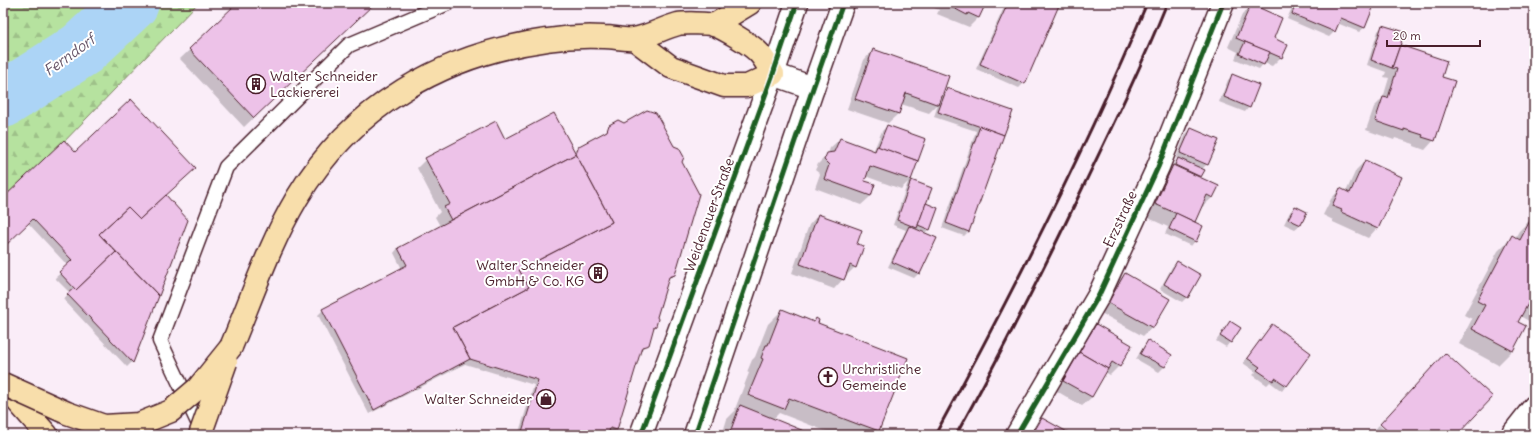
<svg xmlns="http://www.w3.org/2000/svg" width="1537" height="438" viewBox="0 0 1537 438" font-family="Delius,sans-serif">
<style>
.forest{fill:url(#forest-firs);stroke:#808065}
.shadow{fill:#0003}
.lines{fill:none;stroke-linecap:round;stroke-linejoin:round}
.river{stroke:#acd4f6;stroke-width:56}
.building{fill:#edc2e8;stroke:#4a1f2b}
.service-casing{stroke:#4a1f2b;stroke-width:17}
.minor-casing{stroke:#4a1f2b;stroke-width:25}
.secondary-casing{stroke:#4a1f2b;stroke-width:25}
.trunk-casing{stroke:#4a1f2b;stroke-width:25}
.service{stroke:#fff;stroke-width:14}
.minor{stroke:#fff;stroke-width:22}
.secondary{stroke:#fff;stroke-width:22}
.trunk{stroke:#f8deab;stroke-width:22}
.rail{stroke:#4a1f2b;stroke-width:3}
.trunk-bridge-casing{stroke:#4a1f2b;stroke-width:25;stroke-linecap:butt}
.trunk-bridge{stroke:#f8deab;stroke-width:22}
.cycleway-casing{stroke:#fff;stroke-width:8}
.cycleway{stroke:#1b5e20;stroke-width:5}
.labels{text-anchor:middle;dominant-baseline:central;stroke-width:4;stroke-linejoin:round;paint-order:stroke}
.poi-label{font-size:14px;fill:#4a1f2b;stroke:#fff;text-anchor:start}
.street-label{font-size:14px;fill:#4a1f2b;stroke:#fff}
.water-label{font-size:15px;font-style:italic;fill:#675568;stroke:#fff}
</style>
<defs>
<pattern id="forest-firs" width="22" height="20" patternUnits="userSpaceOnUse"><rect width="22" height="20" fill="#b6e29f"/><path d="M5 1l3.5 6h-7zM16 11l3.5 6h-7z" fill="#9ec189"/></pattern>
</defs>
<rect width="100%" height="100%" fill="#faedf8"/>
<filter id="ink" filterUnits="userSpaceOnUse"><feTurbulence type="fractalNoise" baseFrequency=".025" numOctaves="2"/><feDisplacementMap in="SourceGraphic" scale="8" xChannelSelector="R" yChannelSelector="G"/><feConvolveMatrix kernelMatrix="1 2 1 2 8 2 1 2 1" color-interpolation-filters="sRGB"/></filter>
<g filter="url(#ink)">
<!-- forest -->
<polygon class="forest" points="3,3 198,3 3,205"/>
<!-- shadow -->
<g class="shadow">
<polygon points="239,3 374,3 244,127 180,59"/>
<polygon points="923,3 985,3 978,18 969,27 937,14 939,10"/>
<polygon points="1006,3 1059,3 1024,83 1019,88 976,69"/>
<polygon points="1294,3 1374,3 1364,28 1359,32 1337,23 1334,32 1329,37 1287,19"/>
<polygon points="1251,6 1281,57 1272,66 1264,63 1259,69 1235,59 1238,52 1228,47 1242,15"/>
<polygon points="1383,26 1399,46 1441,77 1434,140 1425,150 1414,146 1414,144 1395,138 1394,140 1366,130 1374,107 1383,98 1389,78 1384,77 1386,72 1367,65 1378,31"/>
<polygon points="873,50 942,94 947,89 1012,111 969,231 964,236 942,228 976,131 934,117 938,104 929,113 901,104 898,114 888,123 847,109 864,60"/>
<polygon points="1233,75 1249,107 1245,112 1219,102 1228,80"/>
<polygon points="610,126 681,162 674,274 667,280 649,344 640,350 616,430 611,435 608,434 607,435 518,435 534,385 465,364 369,414 318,315 323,310 402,269 394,253 398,248 440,226 435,217 440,212 417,168 426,159 505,140 574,152 579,146 604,134"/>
<polygon points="887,126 917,161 910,181 930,188 925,204 929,229 924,234 919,273 914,278 888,267 906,230 893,225 908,182 901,189 865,176 863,181 871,196 861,205 815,188 820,174 815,170 818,164 828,154 830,148 840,139 873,152 882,131"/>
<polygon points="1191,129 1207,164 1201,170 1203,171 1199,178 1217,187 1212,198 1199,210 1194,222 1195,241 1191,246 1165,234 1168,227 1144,216 1161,178 1178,159 1176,158 1186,134"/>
<polygon points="75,154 165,196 187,220 132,362 127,367 63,299 70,293 55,278 68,266 28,223 3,247 3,199"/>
<polygon points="1365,161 1377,228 1368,238 1333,222 1333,220 1323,215 1331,199 1340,189 1346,192 1356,170"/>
<polygon points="1295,207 1306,212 1300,225 1295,229 1284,224 1290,212"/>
<polygon points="818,215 856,244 855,267 846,276 845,276 843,279 834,289 792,273 809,225"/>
<polygon points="1533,217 1534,324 1520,316 1517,322 1512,351 1498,365 1459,344 1472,319 1464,315 1498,251 1512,237 1515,238 1519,231"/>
<polygon points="1177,262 1187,297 1182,302 1160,289 1172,267"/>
<polygon points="1125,274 1152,327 1143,336 1099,312 1116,283"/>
<polygon points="782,310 813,322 816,320 878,430 874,435 836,435 779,413 773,419 801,435 722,435 727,419 736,410 735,409 749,373 747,372 752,360 755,357 768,324"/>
<polygon points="1230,322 1230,342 1226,347 1216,341"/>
<polygon points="1272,325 1310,353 1282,391 1270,382 1267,385 1253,375 1256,372 1243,363"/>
<polygon points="1096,326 1119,366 1110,375 1105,372 1092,397 1082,406 1055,390 1086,335"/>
<polygon points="1148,341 1171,355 1164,367 1159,372 1136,359 1144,346"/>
<polygon points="1042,419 1069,435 1029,435 1033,428"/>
<polygon points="1379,425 1390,435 1370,435"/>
</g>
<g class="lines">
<!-- river -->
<polyline class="river" points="3,100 82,49 131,3"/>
</g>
<!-- building -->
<g class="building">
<polygon points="237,3 375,3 254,118 189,49"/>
<polygon points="946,3 986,3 979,18 968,13 967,15 946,4"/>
<polygon points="1008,3 1060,3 1025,84 980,64"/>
<polygon points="1296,3 1375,3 1365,28 1341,18 1335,32 1292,14"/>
<polygon points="1251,4 1282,18 1274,38 1288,45 1282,58 1236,38"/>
<polygon points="1382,25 1405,32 1392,68 1371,60"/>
<polygon points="1245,42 1270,52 1264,65 1239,54"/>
<polygon points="1400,45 1447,61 1442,77 1455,81 1435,141 1422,137 1423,135 1404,129 1404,131 1375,121 1383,97 1388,98 1397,69 1392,68"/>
<polygon points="873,49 949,76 939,105 906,93 899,114 855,99"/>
<polygon points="1232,74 1259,85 1250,108 1224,97"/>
<polygon points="947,88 1013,111 1004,135 938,112"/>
<polygon points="131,99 196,168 140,219 128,207 99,234 116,252 76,290 59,272 72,260 33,219 3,248 3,198 64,140 75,152"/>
<polygon points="647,110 656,113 674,146 679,148 684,157 682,162 699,194 675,275 669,277 657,317 658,319 656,326 654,327 649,345 642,347 617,430 610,428 608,435 521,435 538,380 470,359 453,327 529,287 519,270 612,222 576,154 579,146 607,131 609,125 618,120 624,123"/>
<polygon points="554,113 576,154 451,220 444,207 450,204 425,158 496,121 505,139"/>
<polygon points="887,125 926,139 918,161 878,147"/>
<polygon points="980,126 1004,135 969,232 946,223"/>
<polygon points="1191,128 1219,140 1208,165 1180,153"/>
<polygon points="840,138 875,151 877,146 918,161 911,180 870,166 865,181 875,184 871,196 824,179 829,165 824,160 827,153 834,152"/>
<polygon points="576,154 612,222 519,270 529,287 453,327 470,359 374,410 322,309 407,265 398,248"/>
<polygon points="1178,158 1205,170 1201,177 1175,165"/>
<polygon points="1365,160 1402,177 1378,229 1341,212 1342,210 1332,206 1340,188 1350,193"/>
<polygon points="1173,165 1219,186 1213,198 1207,195 1195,222 1155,204"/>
<polygon points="911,180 932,188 917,228 897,220"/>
<polygon points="166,195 188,220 159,296 99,234 128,207 140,219"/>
<polygon points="926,203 938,208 930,230 918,225"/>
<polygon points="1295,206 1307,212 1301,225 1288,219"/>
<polygon points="1176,213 1203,226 1196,242 1169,229"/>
<polygon points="818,214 862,230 857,244 864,246 856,268 850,265 844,280 800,264"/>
<polygon points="1533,215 1534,302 1530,300 1518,322 1526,326 1513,351 1472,329 1485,305 1477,301 1512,235 1520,240"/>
<polygon points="909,226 937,238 920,274 892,262"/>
<polygon points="116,252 159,296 133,363 67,294 74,288 76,290"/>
<polygon points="1177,261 1201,275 1188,298 1164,284"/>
<polygon points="1125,273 1170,299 1153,328 1108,303"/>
<polygon points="782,309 814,322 816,318 819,320 818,323 908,358 879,431 860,424 860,425 789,398 784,409 748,395 763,359 761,358 766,345 768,345"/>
<polygon points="1230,321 1241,328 1231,343 1220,336"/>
<polygon points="1096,324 1132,345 1120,367 1112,362 1108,369 1079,352"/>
<polygon points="1272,324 1311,353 1287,386 1275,378 1273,381 1257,370 1260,367 1247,358"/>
<polygon points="1148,340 1172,355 1165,367 1140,354"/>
<polygon points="1079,352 1108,369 1092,397 1063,381"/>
<polygon points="1445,353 1493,397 1457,435 1392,435 1380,424"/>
<polygon points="740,405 804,431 803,435 729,435"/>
<polygon points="1042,418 1071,434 1070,435 1032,435"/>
</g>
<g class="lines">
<defs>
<polyline id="service" points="203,433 160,341 226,167 349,45 448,3"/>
<g id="minor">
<polyline points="1017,435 1099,295 1158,167 1223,3"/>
<polyline points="1512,435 1534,407"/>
</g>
<g id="secondary">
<polyline points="773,74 813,88"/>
<polyline points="641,435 773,74 797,3"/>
<polyline points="695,435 813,88 843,3"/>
</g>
<g id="trunk">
<polyline points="714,25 750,3"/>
<path d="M231,347C252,297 269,245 297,198C351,107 443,54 547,40C566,37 585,36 604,37C614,37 624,40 633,39C648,37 663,28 678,24C683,23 709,23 714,25C722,27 750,44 757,51C764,57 768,67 773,74L747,86H724L671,67L634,39"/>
<polyline points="3,385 47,435"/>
</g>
</defs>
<!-- service casing -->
<use href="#service" class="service-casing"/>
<!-- minor casing -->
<use href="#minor" class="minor-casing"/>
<!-- secondary casing -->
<use href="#secondary" class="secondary-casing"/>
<!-- trunk casing -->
<use href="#trunk" class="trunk-casing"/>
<!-- service -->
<use href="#service" class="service"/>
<!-- minor -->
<use href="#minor" class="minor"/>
<!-- secondary -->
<use href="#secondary" class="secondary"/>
<!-- trunk -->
<use href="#trunk" class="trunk"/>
<!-- rail -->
<g class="rail">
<path d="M935,435C1012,294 1085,151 1147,3"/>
<path d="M956,435C1001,354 1043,271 1083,187C1112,127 1142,65 1167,3"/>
</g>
<defs>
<g id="trunk-bridge">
<polyline points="3,384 67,413 104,426 139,424 171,411 198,388 231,347"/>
<polyline points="200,435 226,362"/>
</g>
</defs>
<!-- trunk-bridge casing -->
<use href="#trunk-bridge" class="trunk-bridge-casing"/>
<!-- trunk-bridge -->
<use href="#trunk-bridge" class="trunk-bridge"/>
<defs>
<g id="cycleway">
<polyline points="641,435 773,74 797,3"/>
<polyline points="695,435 813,88 843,3"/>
<polyline points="1017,435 1099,295 1158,167 1223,3"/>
</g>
</defs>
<!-- cycleway casing -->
<use href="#cycleway" class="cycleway-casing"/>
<!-- cycleway -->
<use href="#cycleway" class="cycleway"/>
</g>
</g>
<!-- icons -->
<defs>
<symbol id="building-ring" viewBox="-11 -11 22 22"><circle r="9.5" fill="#fff" stroke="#4a1f2b" stroke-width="1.5"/><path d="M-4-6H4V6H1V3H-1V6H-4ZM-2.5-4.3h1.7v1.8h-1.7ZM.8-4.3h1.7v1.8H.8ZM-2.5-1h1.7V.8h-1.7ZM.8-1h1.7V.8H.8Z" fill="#4a1f2b"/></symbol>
<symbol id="church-ring" viewBox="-11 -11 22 22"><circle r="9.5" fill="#fff" stroke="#4a1f2b" stroke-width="1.5"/><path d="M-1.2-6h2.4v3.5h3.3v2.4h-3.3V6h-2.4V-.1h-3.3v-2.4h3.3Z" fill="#4a1f2b"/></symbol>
<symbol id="shop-ring" viewBox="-11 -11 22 22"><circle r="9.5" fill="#fff" stroke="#4a1f2b" stroke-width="1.5"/><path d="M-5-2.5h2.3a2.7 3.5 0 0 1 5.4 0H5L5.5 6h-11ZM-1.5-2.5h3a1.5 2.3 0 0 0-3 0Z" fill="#4a1f2b"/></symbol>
</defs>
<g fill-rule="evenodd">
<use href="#building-ring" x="245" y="73" width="22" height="22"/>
<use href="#building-ring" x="587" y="262" width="22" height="22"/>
<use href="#church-ring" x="817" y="366" width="22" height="22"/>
<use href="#shop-ring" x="535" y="388" width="22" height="22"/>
</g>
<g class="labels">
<!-- poi labels -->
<g class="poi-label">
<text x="270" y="76">Walter Schneider<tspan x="270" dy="16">Lackiererei</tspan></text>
<text x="584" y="265" text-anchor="end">Walter Schneider<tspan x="584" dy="16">GmbH &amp; Co. KG</tspan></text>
<text x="842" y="369">Urchristliche<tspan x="842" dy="16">Gemeinde</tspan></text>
<text x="532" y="399" text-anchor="end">Walter Schneider</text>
</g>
<!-- street labels -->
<g class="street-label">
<text transform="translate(709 215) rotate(-70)">Weidenauer Straße</text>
<text transform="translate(1120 219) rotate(-65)">Erzstraße</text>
</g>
<!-- water labels -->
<g class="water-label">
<text transform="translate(69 55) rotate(-36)">Ferndorf</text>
</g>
</g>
<!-- margin -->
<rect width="1537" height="438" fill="none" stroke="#fff" stroke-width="16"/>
<rect x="8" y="8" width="1521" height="422" fill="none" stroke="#4a1f2b" stroke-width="1.5" filter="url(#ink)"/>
<!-- scale -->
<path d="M1387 40v6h93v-6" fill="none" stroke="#4a1f2b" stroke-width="2"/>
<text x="1393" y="40" font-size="12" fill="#4a1f2b" stroke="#ffffff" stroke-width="3" paint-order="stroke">20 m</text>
</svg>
